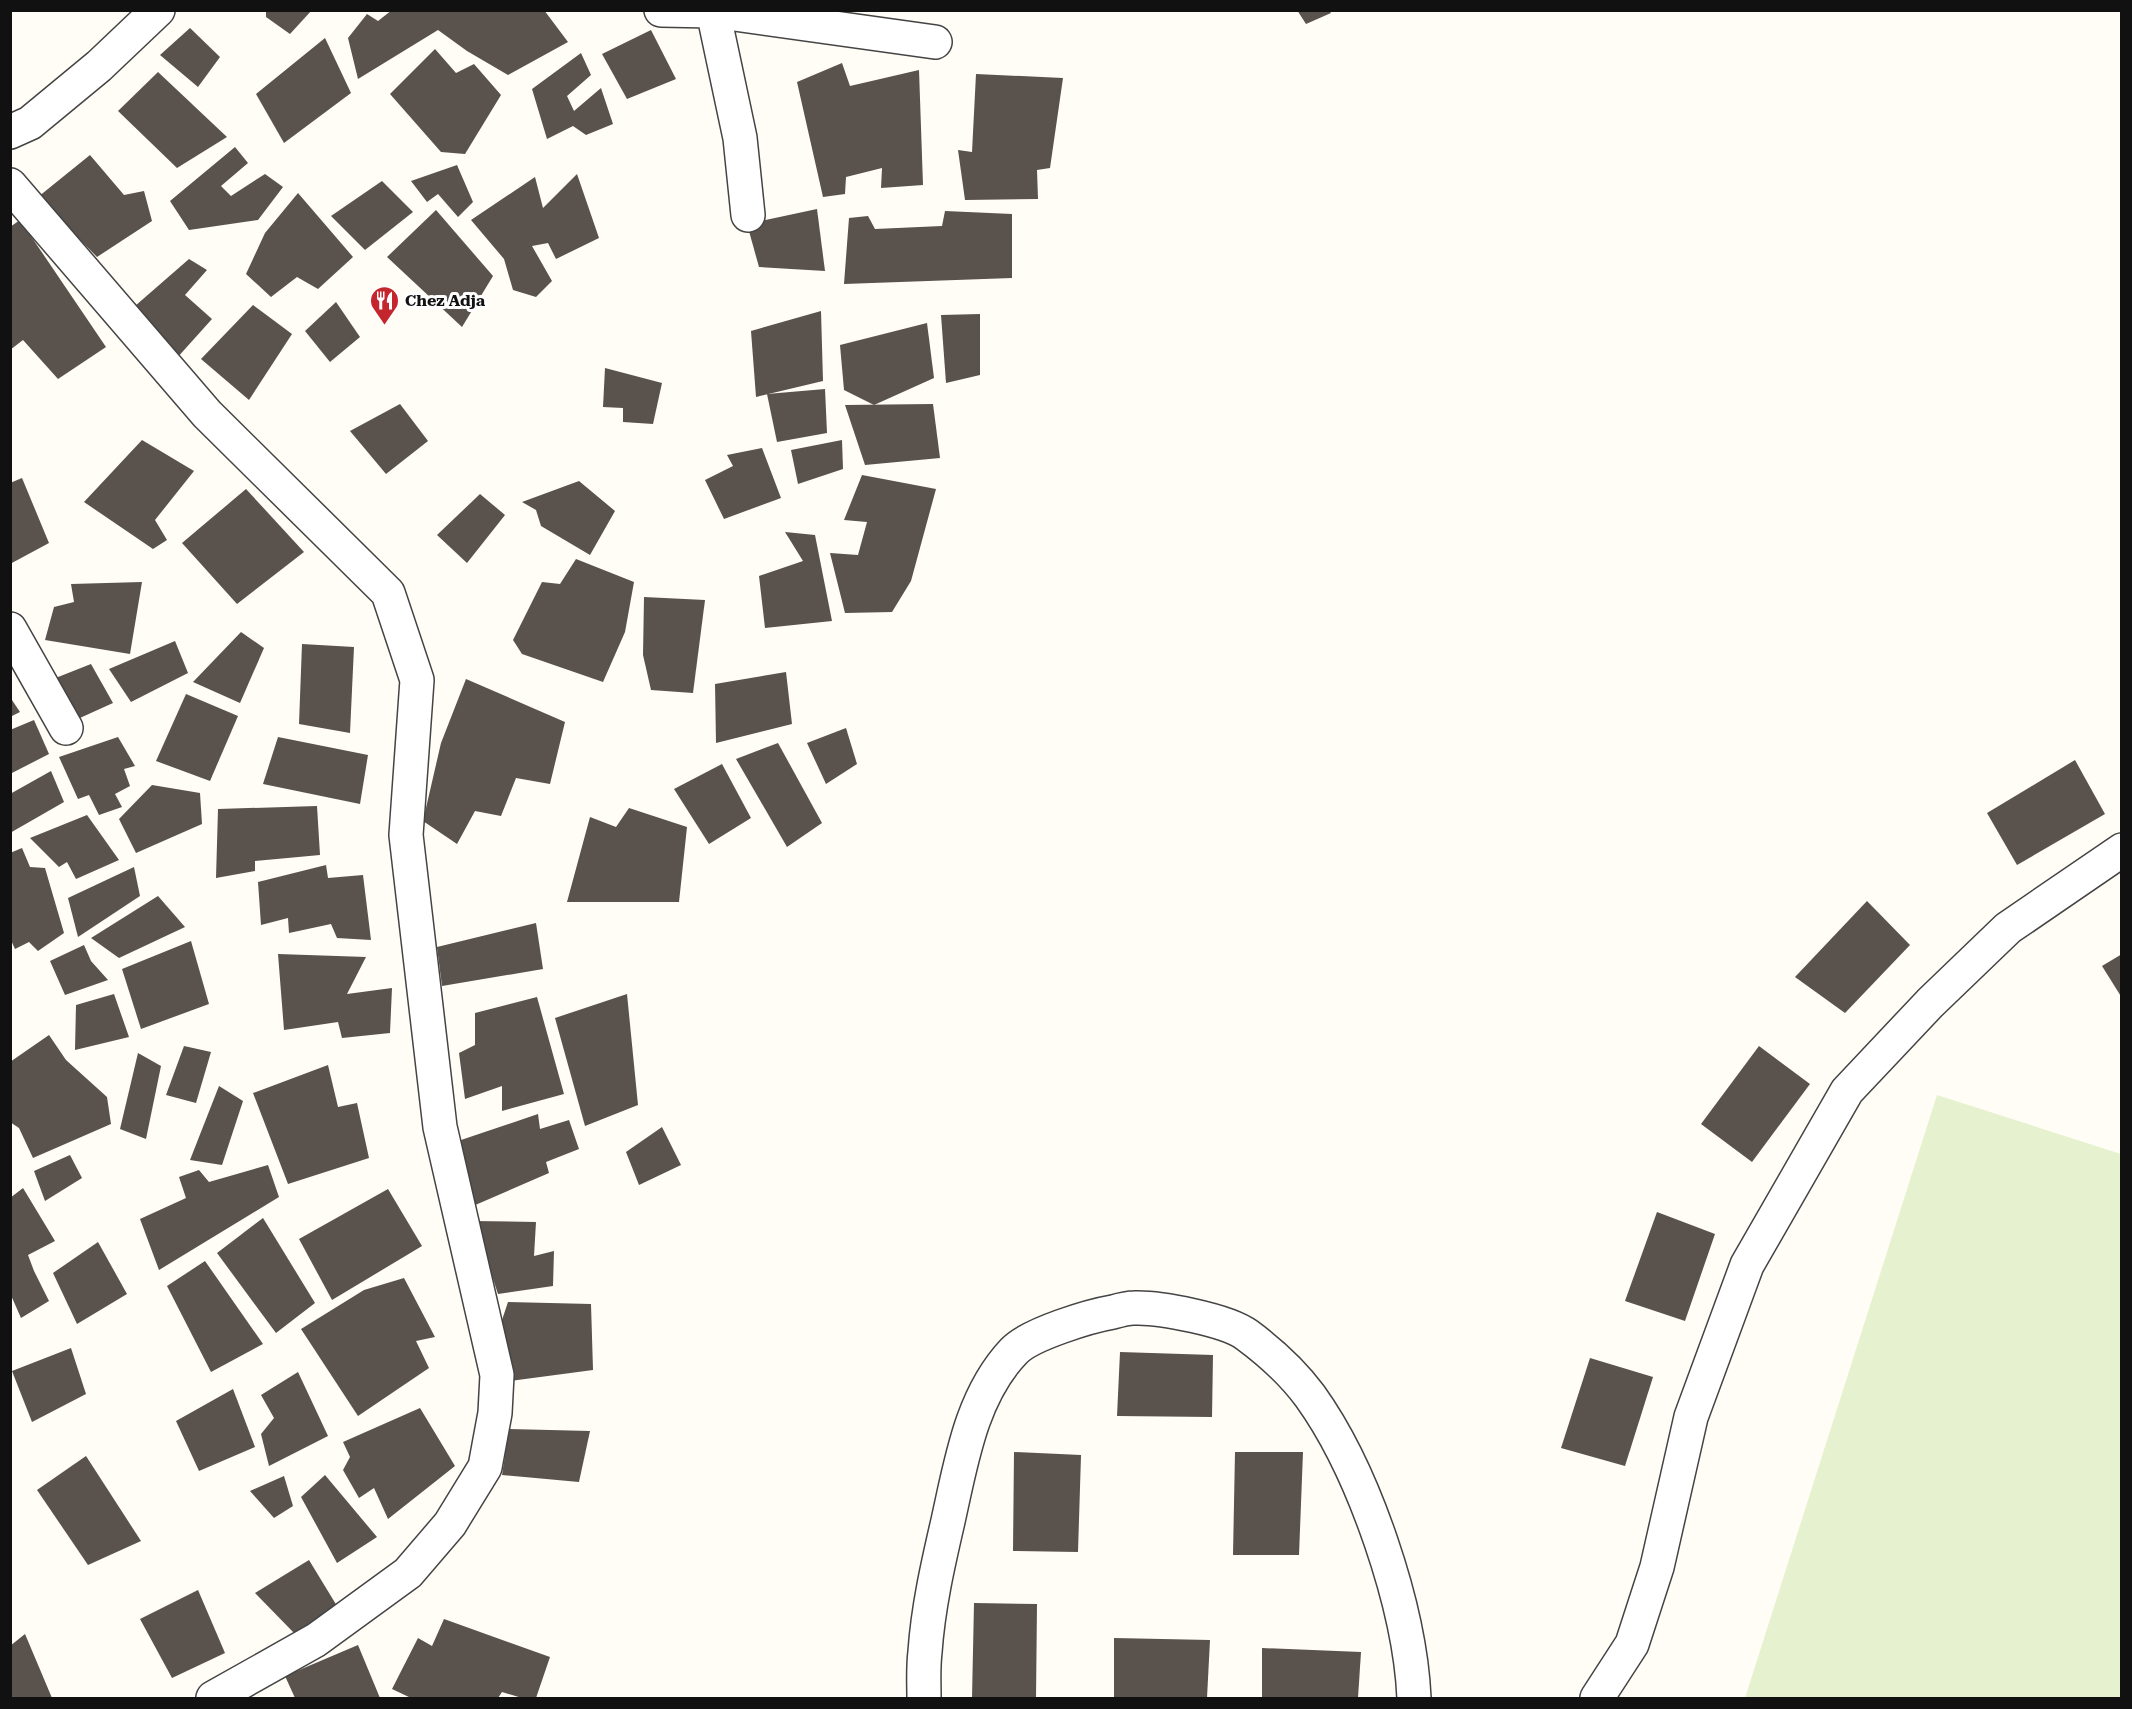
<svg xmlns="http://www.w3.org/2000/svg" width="2132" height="1709" viewBox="0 0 2132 1709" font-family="'Roboto Serif',serif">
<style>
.pitch{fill:#e6f2cf}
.building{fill:#5a524d}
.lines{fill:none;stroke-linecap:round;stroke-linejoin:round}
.minor-casing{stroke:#444;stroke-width:36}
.tertiary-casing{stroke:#444;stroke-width:36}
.minor{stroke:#fff;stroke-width:33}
.tertiary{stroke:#fff;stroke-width:33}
.labels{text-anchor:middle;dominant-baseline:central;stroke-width:6;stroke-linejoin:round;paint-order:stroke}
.poi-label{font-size:16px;font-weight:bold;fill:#111;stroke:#fff;text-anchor:start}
</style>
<rect width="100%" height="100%" fill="#fffdf5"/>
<!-- pitch -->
<polygon class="pitch" points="1937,1095 2121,1154 2121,1698 1745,1698"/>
<!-- building -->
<g class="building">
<polygon points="266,10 312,10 290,34 266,17"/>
<polygon points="392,10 544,10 568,42 508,75 467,51 438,30 358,79 348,38 367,14 378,21"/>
<polygon points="1297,10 1329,10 1331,13 1306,24"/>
<polygon points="190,28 220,57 198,87 160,55"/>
<polygon points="651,30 676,79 627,99 602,54"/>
<polygon points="325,38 351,93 284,143 256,94"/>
<polygon points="435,49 456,73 474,64 501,95 465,154 441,152 390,94"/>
<polygon points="581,53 591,75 567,96 574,111 601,88 613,124 586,135 573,126 547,139 532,89"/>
<polygon points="842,63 850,86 919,70 923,185 881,188 882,168 846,177 845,194 823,197 797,82"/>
<polygon points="158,72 227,137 177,168 118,111"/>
<polygon points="976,74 1063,78 1050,168 1037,170 1038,199 965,200 958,150 972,152"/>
<polygon points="235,147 248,163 221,186 231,196 265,174 283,187 258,220 189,230 170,201"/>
<polygon points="90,155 124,195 144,191 152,221 97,257 38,197"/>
<polygon points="457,165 473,202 458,217 438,194 427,202 411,181"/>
<polygon points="577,174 599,238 556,259 548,243 532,246 552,281 536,297 513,290 504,259 471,220 535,177 543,208"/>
<polygon points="382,181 413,212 365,250 331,216"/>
<polygon points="298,193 353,257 318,289 297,277 271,297 246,274 265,233"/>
<polygon points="817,209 825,271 759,267 747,224"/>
<polygon points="436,210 493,276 462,327 387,257"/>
<polygon points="945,211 1012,214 1012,278 844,284 849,218 868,216 875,229 942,226"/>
<polygon points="20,220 106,347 58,379 23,340 10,350 10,227"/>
<polygon points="189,259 207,270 185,295 212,319 176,359 127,313"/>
<polygon points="336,302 360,337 330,362 305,331"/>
<polygon points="253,305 292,334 249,400 201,359"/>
<polygon points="821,311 823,381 756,397 751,331"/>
<polygon points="980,314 980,375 946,383 941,315"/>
<polygon points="927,323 934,378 874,405 844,390 840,345"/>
<polygon points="605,368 662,383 653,424 623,422 623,408 603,407"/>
<polygon points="825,389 827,433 777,442 767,394"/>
<polygon points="400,404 428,441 386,474 350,431"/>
<polygon points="933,404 940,458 865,465 845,405"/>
<polygon points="142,440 194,471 155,520 167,540 153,549 84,502"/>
<polygon points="842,440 843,469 798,484 791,450"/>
<polygon points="762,448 781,498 724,519 705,480 733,466 727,455"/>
<polygon points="862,475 936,489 911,581 892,612 845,613 830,553 858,555 867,522 844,520"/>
<polygon points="22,478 49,543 10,564 10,483"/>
<polygon points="579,481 615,511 590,555 541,526 536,510 522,502"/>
<polygon points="246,489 304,552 237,604 182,543"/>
<polygon points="480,494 505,515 467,563 437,535"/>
<polygon points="785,532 815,535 832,621 765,628 759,576 803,561"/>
<polygon points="576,559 634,582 625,632 603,682 522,654 513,640 542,582 560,584"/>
<polygon points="142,582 130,654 45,640 54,607 74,602 71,584"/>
<polygon points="644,597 705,600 693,693 651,690 643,655"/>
<polygon points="241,632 264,648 240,703 193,682"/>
<polygon points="175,641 188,673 131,702 109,669"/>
<polygon points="302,644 354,647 350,733 299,724"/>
<polygon points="91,664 113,703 71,722 53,679"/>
<polygon points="786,672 792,724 716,743 715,684"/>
<polygon points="466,679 565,722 550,784 516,778 501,816 475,811 457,844 423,821 441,743"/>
<polygon points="186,694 238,716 210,781 156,761"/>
<polygon points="10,697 20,712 10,717"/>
<polygon points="34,720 49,754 10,774 10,730"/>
<polygon points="846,728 857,764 826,784 807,743"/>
<polygon points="118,737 135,766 124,769 130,786 115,794 122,807 99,815 89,795 78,799 59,757"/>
<polygon points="278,737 368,755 360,804 263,784"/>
<polygon points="778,743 822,823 787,847 736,759"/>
<polygon points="2075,760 2105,814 2017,865 1987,813"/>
<polygon points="722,764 751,818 709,844 674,789"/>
<polygon points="51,771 64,802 10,833 10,794"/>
<polygon points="152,785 200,793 202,824 136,853 119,819"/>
<polygon points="317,806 320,855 255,861 255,871 216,878 218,809"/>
<polygon points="629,808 687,827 679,902 567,902 590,817 616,827"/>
<polygon points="87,815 119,860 76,879 67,862 59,867 30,838"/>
<polygon points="22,848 30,867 45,868 64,933 38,951 29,942 15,949 10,938 10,853"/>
<polygon points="326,865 328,878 363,875 371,940 337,938 331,924 289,933 288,918 261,925 258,882"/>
<polygon points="134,867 140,896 78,937 68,898"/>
<polygon points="158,896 185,927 119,958 91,938"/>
<polygon points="1867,901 1910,945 1845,1013 1795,977"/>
<polygon points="536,923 543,969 442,986 437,947"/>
<polygon points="191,941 209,1004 141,1029 122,969"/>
<polygon points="84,945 91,961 108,980 65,995 50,961"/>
<polygon points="278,954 366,957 347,994 392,988 390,1033 342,1038 338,1022 284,1030"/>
<polygon points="2122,954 2122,998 2102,966"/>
<polygon points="114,994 129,1037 75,1050 76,1005"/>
<polygon points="627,994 638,1105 585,1126 555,1018"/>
<polygon points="537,997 564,1094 502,1111 502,1086 465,1099 459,1053 475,1045 475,1013"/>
<polygon points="49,1035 66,1060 107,1097 111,1124 33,1158 19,1128 10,1122 10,1062"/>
<polygon points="184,1046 211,1052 196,1103 166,1095"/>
<polygon points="1759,1046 1810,1084 1752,1162 1701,1124"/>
<polygon points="138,1053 161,1066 146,1139 120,1129"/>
<polygon points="328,1065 338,1107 357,1103 369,1158 288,1184 253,1093"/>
<polygon points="219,1086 243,1101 222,1165 190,1160"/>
<polygon points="538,1114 540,1129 569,1120 579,1149 546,1162 549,1173 473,1206 461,1140"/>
<polygon points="662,1127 681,1165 639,1185 626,1152"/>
<polygon points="70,1155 82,1178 45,1201 34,1171"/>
<polygon points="268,1165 279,1197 159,1270 140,1219 186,1198 179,1177 199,1170 209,1182"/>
<polygon points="23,1188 55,1241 28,1255 34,1271 49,1301 21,1318 10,1293 10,1198"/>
<polygon points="388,1189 422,1246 332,1300 299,1239"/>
<polygon points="1657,1212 1715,1234 1685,1321 1625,1301"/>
<polygon points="263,1218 315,1303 276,1333 217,1253"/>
<polygon points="474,1221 536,1222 534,1256 554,1251 553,1286 498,1294"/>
<polygon points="98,1242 127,1294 77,1324 53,1273"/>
<polygon points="205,1261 263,1344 211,1372 167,1286"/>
<polygon points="404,1278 435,1337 416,1341 429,1368 358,1416 301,1329 364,1290"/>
<polygon points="508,1302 591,1304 593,1370 510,1381 500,1326"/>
<polygon points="71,1348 86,1394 32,1422 12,1371"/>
<polygon points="1120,1352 1213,1355 1212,1417 1117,1416"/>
<polygon points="1590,1358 1653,1377 1625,1466 1561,1448"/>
<polygon points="298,1372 328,1436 269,1466 261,1434 274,1418 261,1395"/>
<polygon points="233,1389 255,1447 199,1471 176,1421"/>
<polygon points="420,1408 455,1466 388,1519 374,1488 359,1498 343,1470 350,1457 343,1442"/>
<polygon points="509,1429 590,1431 579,1482 502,1475"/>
<polygon points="1014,1452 1081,1455 1078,1552 1013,1551"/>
<polygon points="1235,1452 1303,1452 1299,1555 1233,1555"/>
<polygon points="86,1456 141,1541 88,1565 37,1490"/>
<polygon points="325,1475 377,1537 337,1563 301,1497"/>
<polygon points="284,1476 293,1506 274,1518 250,1491"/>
<polygon points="309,1560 337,1606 295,1634 255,1593"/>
<polygon points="198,1590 225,1653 172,1678 140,1619"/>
<polygon points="974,1603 1037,1604 1036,1698 972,1698"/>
<polygon points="444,1619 550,1657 536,1698 522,1698 502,1692 498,1698 411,1698 392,1689 418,1638 432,1646"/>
<polygon points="25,1634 52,1698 10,1698 10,1646"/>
<polygon points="1114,1638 1210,1640 1207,1698 1114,1698"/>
<polygon points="358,1645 380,1698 295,1698 285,1676"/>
<polygon points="1262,1648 1361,1652 1358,1698 1262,1698"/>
</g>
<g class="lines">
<defs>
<g id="minor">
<polyline points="661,10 713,11 740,138 748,215"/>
<polyline points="713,11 935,42"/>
<polyline points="10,185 207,414 388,593 417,680 406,835 440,1127 497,1375 495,1413 485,1467 450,1524 408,1573 316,1640 213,1698"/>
<polyline points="10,629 66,728"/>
<path d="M924,1698C924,1683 923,1668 925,1652C928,1608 938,1564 948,1521C961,1463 971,1396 1014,1351C1030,1334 1090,1316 1113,1312C1120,1310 1127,1308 1134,1308C1159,1307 1227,1320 1247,1335C1270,1352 1293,1373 1310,1396C1364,1471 1410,1607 1414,1698"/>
<polyline points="1597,1698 1632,1644 1657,1567 1691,1417 1747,1265 1847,1091 1930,1003 2008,928 2122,850"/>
</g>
<polyline id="tertiary" points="10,132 30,123 99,66 158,10"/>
</defs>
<!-- minor casing -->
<use href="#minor" class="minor-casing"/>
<!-- tertiary casing -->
<use href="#tertiary" class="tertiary-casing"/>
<!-- minor -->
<use href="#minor" class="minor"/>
<!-- tertiary -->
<use href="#tertiary" class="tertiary"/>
</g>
<!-- icons -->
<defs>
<symbol id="restaurant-pin" viewBox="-11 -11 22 30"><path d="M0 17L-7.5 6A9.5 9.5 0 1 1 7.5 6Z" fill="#c4262e" stroke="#fff"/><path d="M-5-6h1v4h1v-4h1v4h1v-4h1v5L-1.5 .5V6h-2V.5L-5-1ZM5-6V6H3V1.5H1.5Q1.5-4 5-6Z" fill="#fff"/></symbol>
</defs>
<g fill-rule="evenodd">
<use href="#restaurant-pin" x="368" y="284" width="33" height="45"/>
</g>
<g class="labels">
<!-- poi labels -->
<g class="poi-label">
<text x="405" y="300">Chez Adja</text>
</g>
</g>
<!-- border -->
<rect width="2132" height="1709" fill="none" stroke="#111111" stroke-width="24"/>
</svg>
